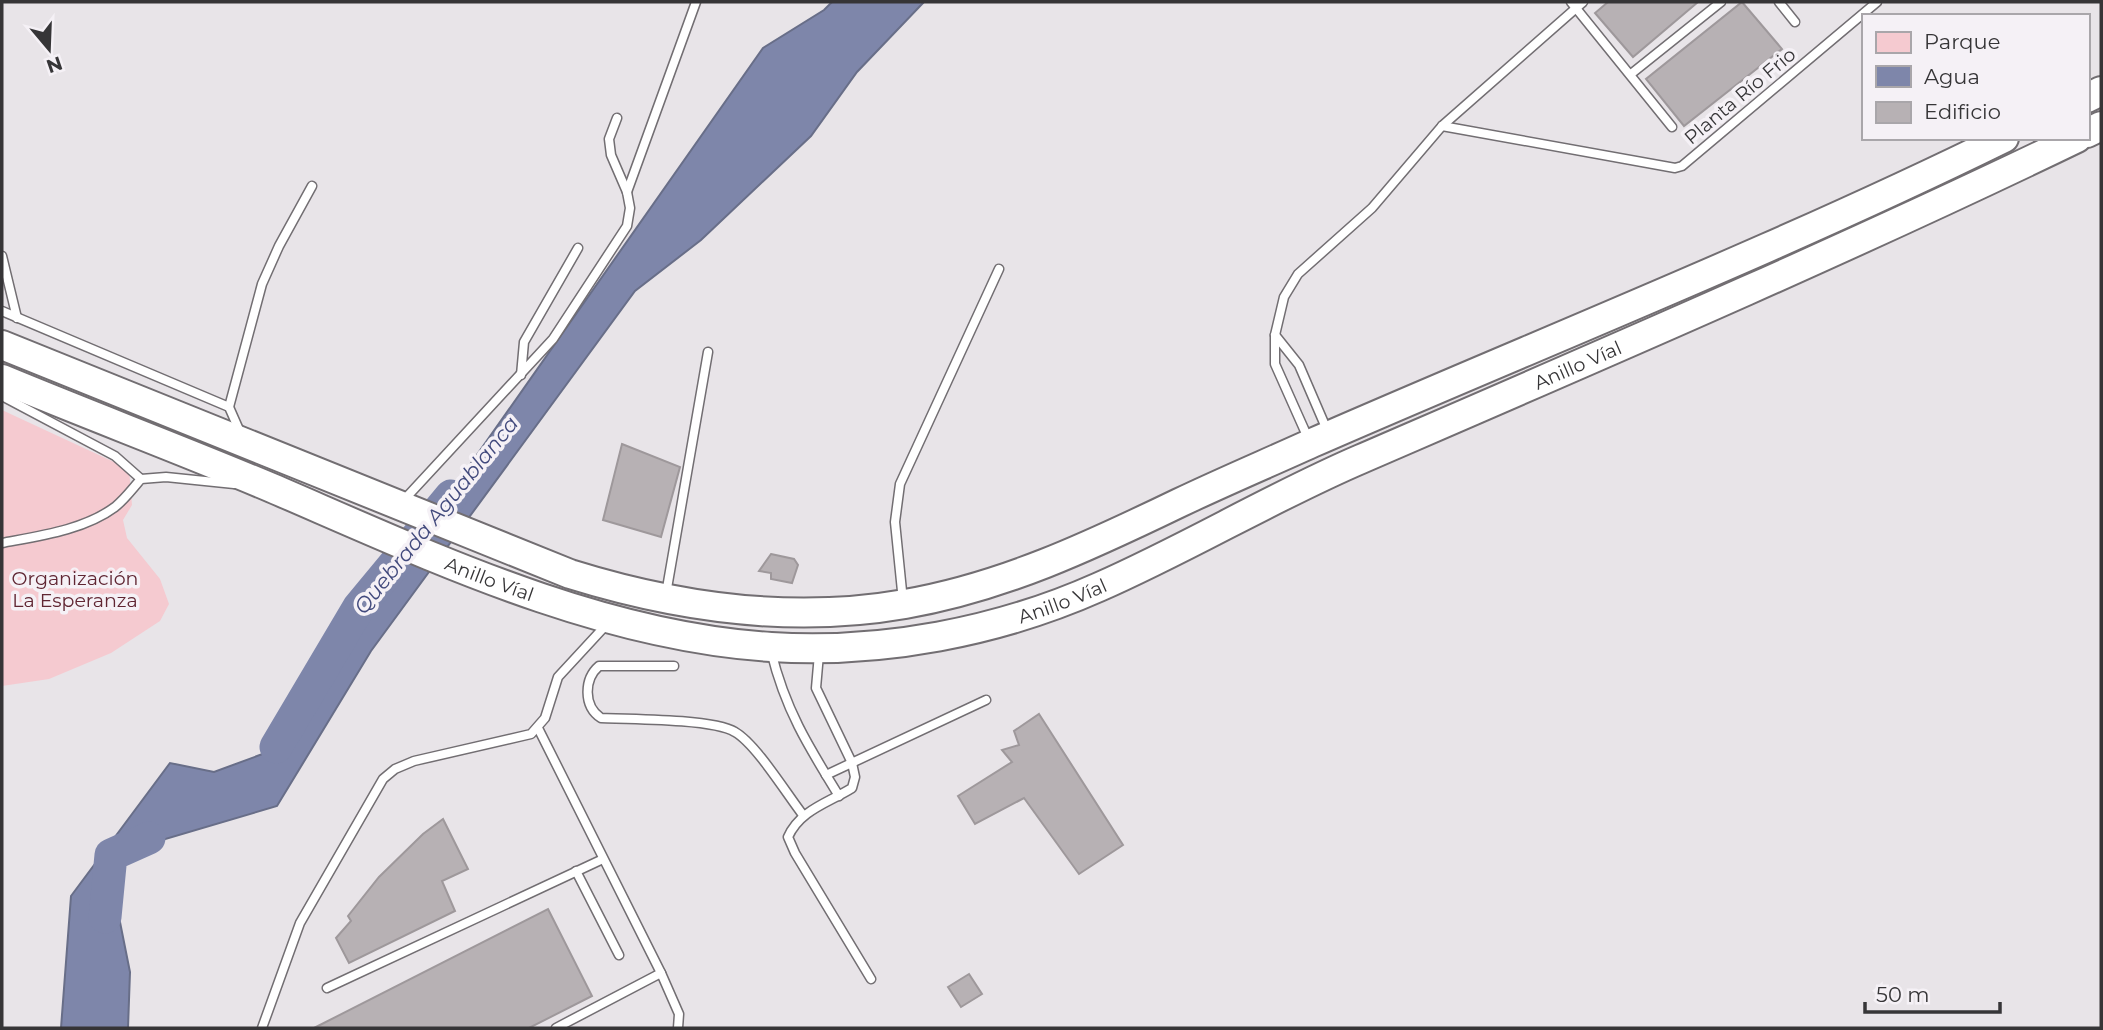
<svg xmlns="http://www.w3.org/2000/svg" width="2103" height="1030" viewBox="0 0 2103 1030" font-family="Montserrat,sans-serif">
<style>
.green{fill:#f5cad0}
.water{fill:#7e86aa;stroke:#686e88;stroke-width:2}
.lines{fill:none;stroke-linecap:round;stroke-linejoin:round}
.river{stroke:#7e86aa;stroke-width:33}
.building{fill:#b7b1b4;stroke:#9e989b;stroke-width:2}
.service-casing{stroke:#726e72;stroke-width:11}
.trunk-casing{stroke:#726e72;stroke-width:32}
.service{stroke:#fff;stroke-width:8}
.trunk{stroke:#fff;stroke-width:28}
.labels{text-anchor:middle;dominant-baseline:central;stroke-width:7;stroke-linejoin:round;paint-order:stroke}
.street-label{font-size:19px;fill:#363537;stroke:#f5f1f6}
.park-label{font-size:19px;fill:#602633;stroke:#f5f1f6}
.water-label{font-size:21px;font-style:italic;fill:#424a7d;stroke:#f5f1f6}
</style>
<rect width="100%" height="100%" fill="#e8e4e8"/>
<!-- green -->
<polygon class="green" points="2,410 129,469 132,505 123,520 127,538 160,579 169,604 160,621 111,653 49,679 2,686"/>
<!-- water -->
<polygon class="water" points="832,2 924,2 857,72 811,136 701,240 635,291 371,651 277,806 111,855 110,872 130,972 128,1028 61,1028 71,896 170,763 214,772 268,752 763,48 824,10"/>
<g class="lines">
<!-- river -->
<g class="river">
<polyline points="276,747 359,607 451,496"/>
<polyline points="105,917 111,855 149,838"/>
</g>
</g>
<!-- building -->
<g class="building">
<polygon points="1608,2 1698,2 1633,57 1595,13"/>
<polygon points="1742,2 1782,49 1684,126 1646,79"/>
<polygon points="622,444 680,467 661,537 603,520"/>
<polygon points="771,554 794,559 798,565 792,583 771,579 771,573 759,571"/>
<polygon points="1039,714 1123,845 1079,874 1024,798 975,824 958,796 1012,762 1002,750 1019,745 1014,731"/>
<polygon points="443,819 468,869 442,881 455,911 349,963 336,938 351,921 348,916 379,877 423,834"/>
<polygon points="548,909 592,996 529,1028 314,1028"/>
<polygon points="969,974 982,994 961,1007 948,987"/>
</g>
<g class="lines">
<defs>
<g id="service">
<polyline points="1571,2 1672,127"/>
<polyline points="1779,2 1795,22"/>
<polyline points="1631,74 1721,2"/>
<polyline points="1442,126 1675,168 1682,166 1877,2"/>
<polyline points="627,192 696,2"/>
<polyline points="2,256 17,318"/>
<polyline points="2,311 229,407 240,432"/>
<polyline points="1275,335 1299,365 1327,430"/>
<polyline points="521,375 524,342 578,248"/>
<polyline points="2,396 115,456 141,479"/>
<polyline points="229,407 262,284 279,246 312,186"/>
<polyline points="1308,438 1275,364 1275,335 1284,297 1298,274 1372,208 1442,126 1583,2"/>
<polyline points="403,501 553,339 627,226 630,208 627,192 611,155 609,139 617,118"/>
<path d="M2,543C39,536 84,530 115,507C125,499 133,488 141,479L166,477L234,484"/>
<polyline points="666,594 708,352"/>
<polyline points="903,601 895,522 900,484 999,269"/>
<path d="M771,651C785,709 808,746 839,796"/>
<path d="M819,654L816,688L852,763L855,777L852,788C828,803 800,810 788,837L795,853L871,979"/>
<path d="M674,666H599C584,679 583,706 601,718C630,719 714,719 735,732C756,744 786,793 803,815"/>
<polyline points="538,728 661,973 679,1014 678,1028"/>
<polyline points="826,775 986,700"/>
<polyline points="576,871 619,955"/>
<polyline points="327,988 603,859"/>
<polyline points="262,1028 300,923 383,779 395,769 414,761 531,734 545,718 558,677 607,624"/>
<polyline points="556,1028 661,973"/>
</g>
<g id="trunk">
<polyline points="2087,98 2101,91"/>
<polyline points="2087,133 2101,126"/>
<path d="M2,345L570,574C679,608 791,624 905,604C1003,587 1090,546 1179,503C1223,482 1268,463 1312,443C1543,342 1778,249 2004,138"/>
<path id="s1" d="M2,379C91,416 182,450 272,488C430,556 597,636 771,647C882,654 998,632 1099,587C1188,548 1272,497 1361,459C1601,355 1841,252 2077,138"/>
</g>
</defs>
<!-- service casing -->
<use href="#service" class="service-casing"/>
<!-- trunk casing -->
<use href="#trunk" class="trunk-casing"/>
<!-- service -->
<use href="#service" class="service"/>
<!-- trunk -->
<use href="#trunk" class="trunk"/>
</g>
<g class="labels">
<!-- street labels -->
<g class="street-label">
<text transform="translate(1740 96) rotate(-40)">Planta Río Frio</text>
<text stroke="none"><textPath href="#s1" startOffset="1682">Anillo Víal</textPath></text>
<text stroke="none"><textPath href="#s1" startOffset="527">Anillo Víal</textPath></text>
<text stroke="none"><textPath href="#s1" startOffset="1115">Anillo Víal</textPath></text>
</g>
<!-- park labels -->
<g class="park-label">
<text x="75" y="578">Organización<tspan x="75" dy="22">La Esperanza</tspan></text>
</g>
<!-- water labels -->
<g class="water-label">
<text transform="translate(436 515) rotate(-51)">Quebrada Aguablanca</text>
</g>
</g>
<!-- border -->
<rect width="2103" height="1030" fill="none" stroke="#363537" stroke-width="7"/>
<!-- legend -->
<rect x="1862" y="14" width="228" height="126" fill="#f5f1f6" stroke="#a9a6aa" stroke-width="2"/>
<rect x="1876" y="32" width="35" height="21" fill="#f5cad0" stroke="#a9a6aa" stroke-width="2"/>
<text x="1924" y="49" font-size="21" fill="#363537">Parque</text>
<rect x="1876" y="66" width="35" height="21" fill="#7e86aa" stroke="#a9a6aa" stroke-width="2"/>
<text x="1924" y="84" font-size="21" fill="#363537">Agua</text>
<rect x="1876" y="102" width="35" height="21" fill="#b7b1b4" stroke="#a9a6aa" stroke-width="2"/>
<text x="1924" y="119" font-size="21" fill="#363537">Edificio</text>
<!-- north arrow -->
<g transform="translate(49 49) rotate(161)" stroke="#f5f1f6" stroke-width="5" paint-order="stroke">
<path d="M0-5L12 26L0 18L-12 26Z" fill="#363537"/>
<text y="-10" font-size="19" font-weight="bold" text-anchor="middle" fill="#363537">N</text>
</g>
<!-- scale -->
<path d="M1865 1002v10h135v-10" fill="none" stroke="#363537" stroke-width="3.5"/>
<text x="1876" y="1002" font-size="21" fill="#363537" stroke="#f5f1f6" stroke-width="5" paint-order="stroke">50 m</text>
</svg>
